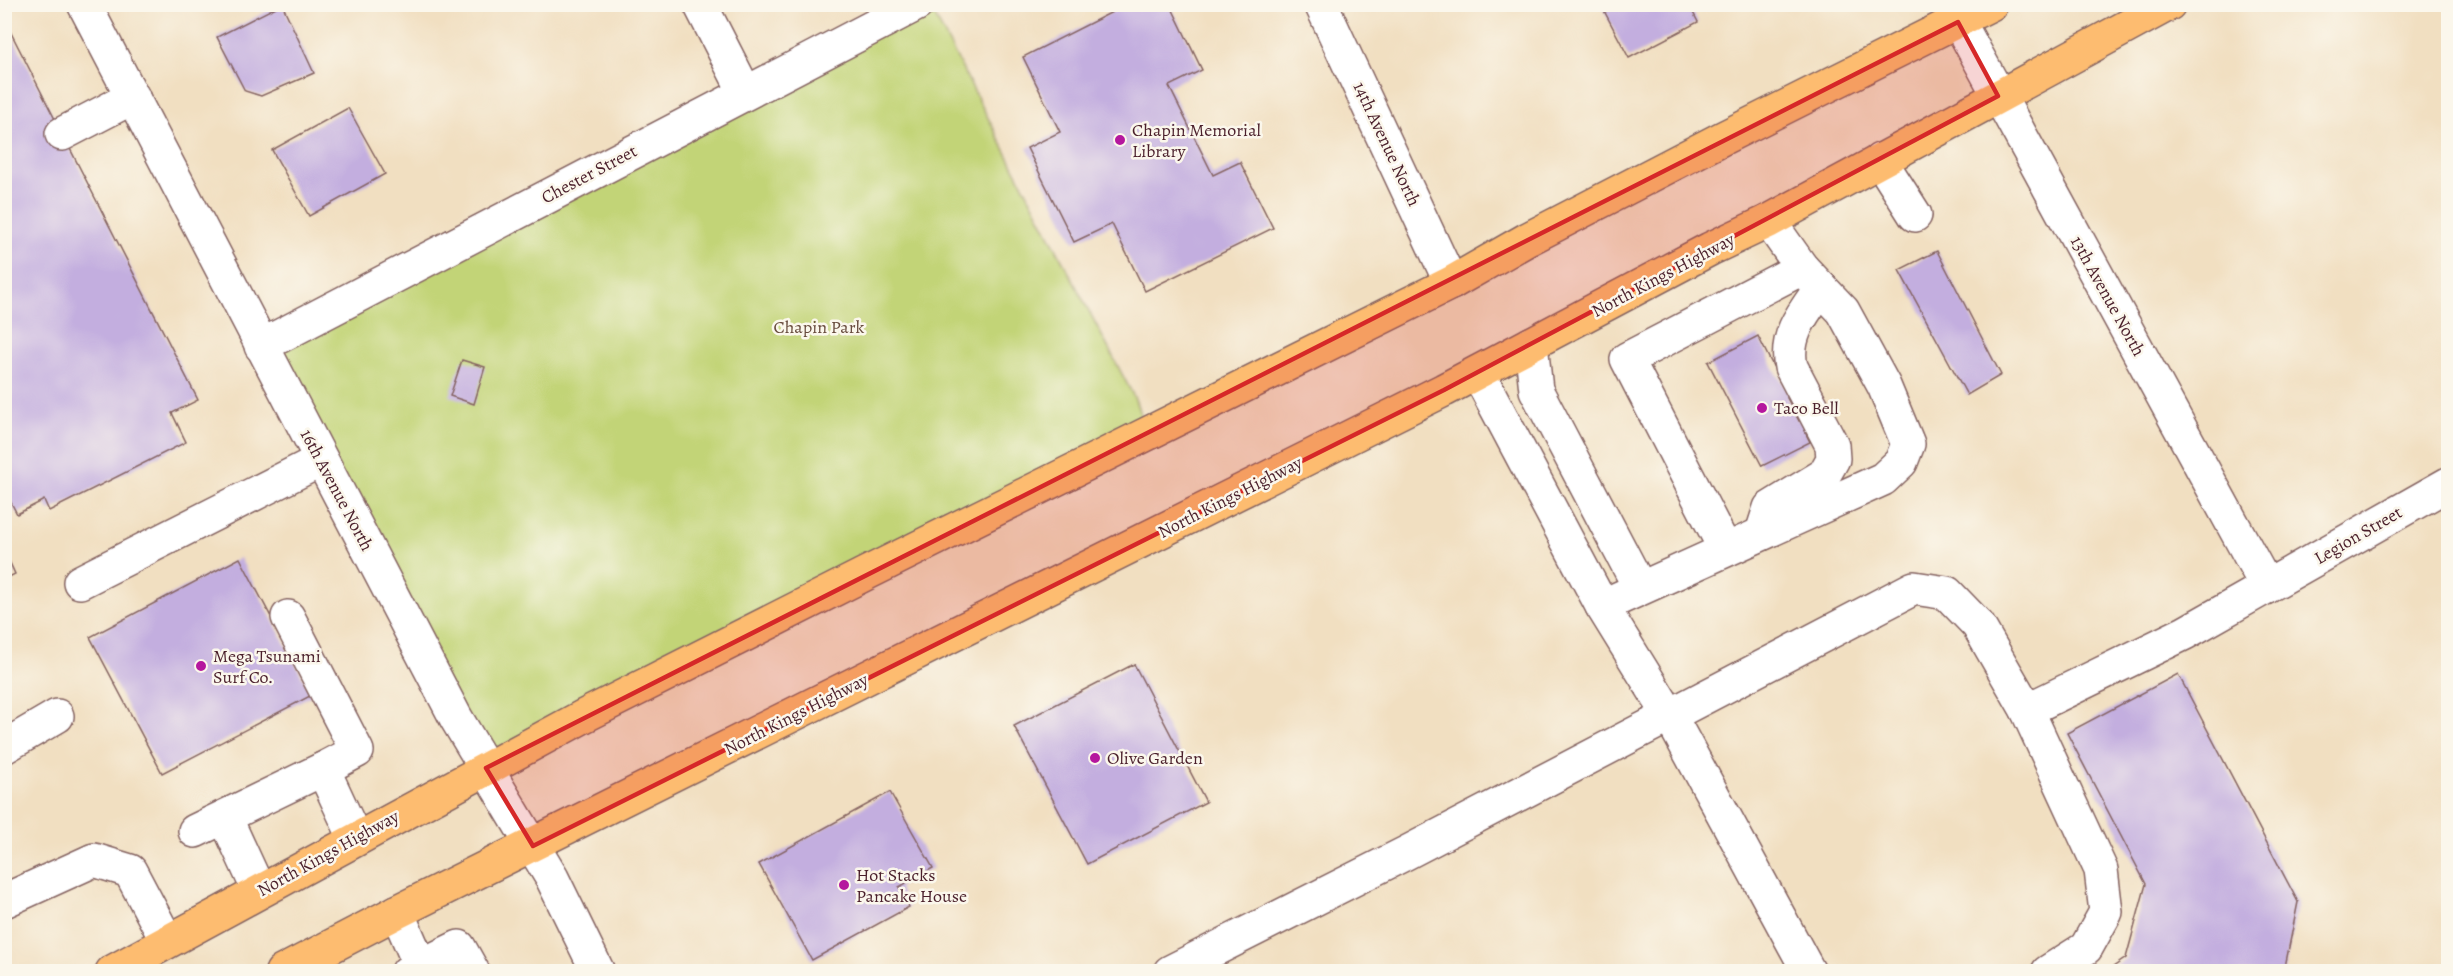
<svg xmlns="http://www.w3.org/2000/svg" width="2453" height="976" viewBox="0 0 2453 976" font-family="Alegreya,serif">
<style>
.green{fill:#c2d477;stroke:#867a51;stroke-width:1.5}
.building{fill:#c3aedf}
.lines{fill:none;stroke-linecap:round;stroke-linejoin:round}
.minor-casing{stroke:#846260;stroke-width:36}
.major-casing{stroke:#846260;stroke-width:36}
.minor{stroke:#fff;stroke-width:33}
.major{stroke:#fdbc6f;stroke-width:33}
.marked{fill:#d62828;fill-opacity:0.2;stroke:#d62828;stroke-width:4.5;stroke-linejoin:round}
.poi-dot{fill:#b5179e;stroke:#fbf7ec;stroke-width:2}
.labels{text-anchor:middle;dominant-baseline:central;stroke-width:5;stroke-linejoin:round;paint-order:stroke}
.poi-label{font-size:18px;fill:#4a1f2b;stroke:#fbf7ec;text-anchor:start}
.street-label{font-size:18px;fill:#4a1f2b;stroke:#fbf7ec}
.park-label{font-size:18px;fill:#684c3e;stroke:#fbf7ec}
</style>
<rect width="100%" height="100%" fill="#fbf7ec"/>
<filter id="ink" filterUnits="userSpaceOnUse"><feTurbulence type="fractalNoise" baseFrequency=".0167" numOctaves="2"/><feDisplacementMap in="SourceGraphic" scale="12" xChannelSelector="R" yChannelSelector="G"/><feConvolveMatrix kernelMatrix="1 2 1 2 8 2 1 2 1" color-interpolation-filters="sRGB"/></filter>
<filter id="wash" filterUnits="userSpaceOnUse"><feTurbulence type="fractalNoise" baseFrequency=".008" numOctaves="4" result="noise"/><feDisplacementMap in="SourceGraphic" scale="24" xChannelSelector="R" yChannelSelector="G"/><feGaussianBlur stdDeviation="1.35" result="paint"/><feColorMatrix in="noise" values="0 0 0 0 0 0 0 0 0 0 0 0 0 0 0 0 0 1.4 0 .05"/><feComposite in="paint" operator="in"/></filter>
<g filter="url(#wash)">
<rect width="100%" height="100%" fill="#f1dfc1"/>
<!-- green -->
<polygon class="green" points="929,5 1135,399 1147,434 486,768 261,346"/>
<g id="blocks">
<!-- building -->
<g class="building">
<polygon points="282,4 314,73 261,96 245,91 217,37"/>
<polygon points="1128,4 1170,4 1202,70 1169,86 1213,175 1240,162 1273,228 1145,291 1112,224 1074,242 1027,148 1060,132 1023,57"/>
<polygon points="1601,5 1689,5 1698,22 1629,58"/>
<polygon points="7,25 198,400 172,413 186,442 49,511 44,500 17,514 4,489 4,26"/>
<polygon points="348,108 385,174 309,216 272,150"/>
<polygon points="1937,251 2001,375 1967,395 1899,270"/>
<polygon points="1758,336 1777,374 1792,396 1787,398 1799,421 1804,418 1812,432 1806,434 1810,442 1762,466 1708,362"/>
<polygon points="462,360 485,367 474,404 450,396"/>
<polygon points="5,552 15,574 5,579"/>
<polygon points="240,558 312,695 162,773 90,637"/>
<polygon points="1134,664 1206,802 1087,864 1014,726"/>
<polygon points="2178,674 2298,902 2284,972 2106,972 2126,958 2146,884 2067,733"/>
<polygon points="890,792 933,868 899,887 909,907 812,960 759,864"/>
</g>
</g>
</g>
<g filter="url(#ink)">
<use href="#blocks" fill-opacity="0" stroke="#846260" stroke-width="1.5"/>
<g class="lines">
<defs>
<g id="minor">
<polyline points="84,4 456,718 552,878 598,972"/>
<polyline points="700,4 745,92"/>
<polyline points="1321,4 1451,283"/>
<polyline points="1949,4 2267,587"/>
<polyline points="62,134 133,97"/>
<polyline points="1880,160 1915,215"/>
<polyline points="1531,344 1536,390 1640,588"/>
<polyline points="261,346 917,4"/>
<polyline points="1478,373 1602,606 1670,716 1809,972"/>
<path d="M1762,533L1770,508L1824,475L1833,459L1832,445L1791,367C1784,335 1804,312 1821,288"/>
<polyline points="1725,549 1627,359 1802,268"/>
<polyline points="80,582 321,460"/>
<polyline points="1602,606 1883,479 1901,462 1908,444 1884,386 1843,311 1802,268 1769,221"/>
<polyline points="288,617 357,751 323,769"/>
<polyline points="2027,710 2185,633 2448,484"/>
<polyline points="4,747 57,716"/>
<polyline points="225,817 259,891"/>
<polyline points="195,831 323,769 355,838"/>
<polyline points="4,901 94,860 130,871 167,941"/>
<polyline points="397,912 423,972"/>
<polyline points="408,972 459,947 473,972"/>
<polyline points="1170,972 1406,853 1914,588 1947,593 1978,625 2027,710 2101,870 2106,912 2086,948 2048,972"/>
</g>
<g id="major">
<polyline points="112,972 584,716 867,573 1451,283 1528,239 1723,138 1991,4"/>
<polyline points="282,972 397,912 1444,390 1710,249 1769,221 2169,4"/>
</g>
</defs>
<!-- minor casing -->
<use href="#minor" class="minor-casing"/>
<!-- major casing -->
<use href="#major" class="major-casing"/>
<!-- minor -->
<use href="#minor" class="minor"/>
<!-- major -->
<use href="#major" class="major"/>
</g>
</g>
<!-- marked area -->
<path class="marked" d="M1958,22L1998,96L1444,390L533,846L486,768Z"/>
<!-- markers -->
<g class="poi-dot">
<circle cx="1120" cy="140" r="6"/>
<circle cx="1762" cy="408" r="6"/>
<circle cx="201" cy="666" r="6"/>
<circle cx="1095" cy="758" r="6"/>
<circle cx="844" cy="885" r="6"/>
</g>
<g class="labels">
<!-- poi labels -->
<g class="poi-label">
<text x="1132" y="130">Chapin Memorial<tspan x="1132" dy="21">Library</tspan></text>
<text x="1774" y="408">Taco Bell</text>
<text x="213" y="656">Mega Tsunami<tspan x="213" dy="21">Surf Co.</tspan></text>
<text x="1107" y="758">Olive Garden</text>
<text x="856" y="875">Hot Stacks<tspan x="856" dy="21">Pancake House</tspan></text>
</g>
<!-- street labels -->
<g class="street-label">
<text transform="translate(1387 144) rotate(65)">14th Avenue North</text>
<text transform="translate(589 174) rotate(-28)">Chester Street</text>
<text transform="translate(1663 275) rotate(-28)">North Kings Highway</text>
<text transform="translate(2108 296) rotate(61)">13th Avenue North</text>
<text transform="translate(337 490) rotate(62)">16th Avenue North</text>
<text transform="translate(1230 497) rotate(-27)">North Kings Highway</text>
<text transform="translate(2358 535) rotate(-30)">Legion Street</text>
<text transform="translate(796 714) rotate(-27)">North Kings Highway</text>
<text transform="translate(328 853) rotate(-29)">North Kings Highway</text>
</g>
<!-- park labels -->
<g class="park-label">
<text x="819" y="327">Chapin Park</text>
</g>
</g>
<!-- margin -->
<rect width="2453" height="976" fill="none" stroke="#fbf7ec" stroke-width="24"/>
</svg>
